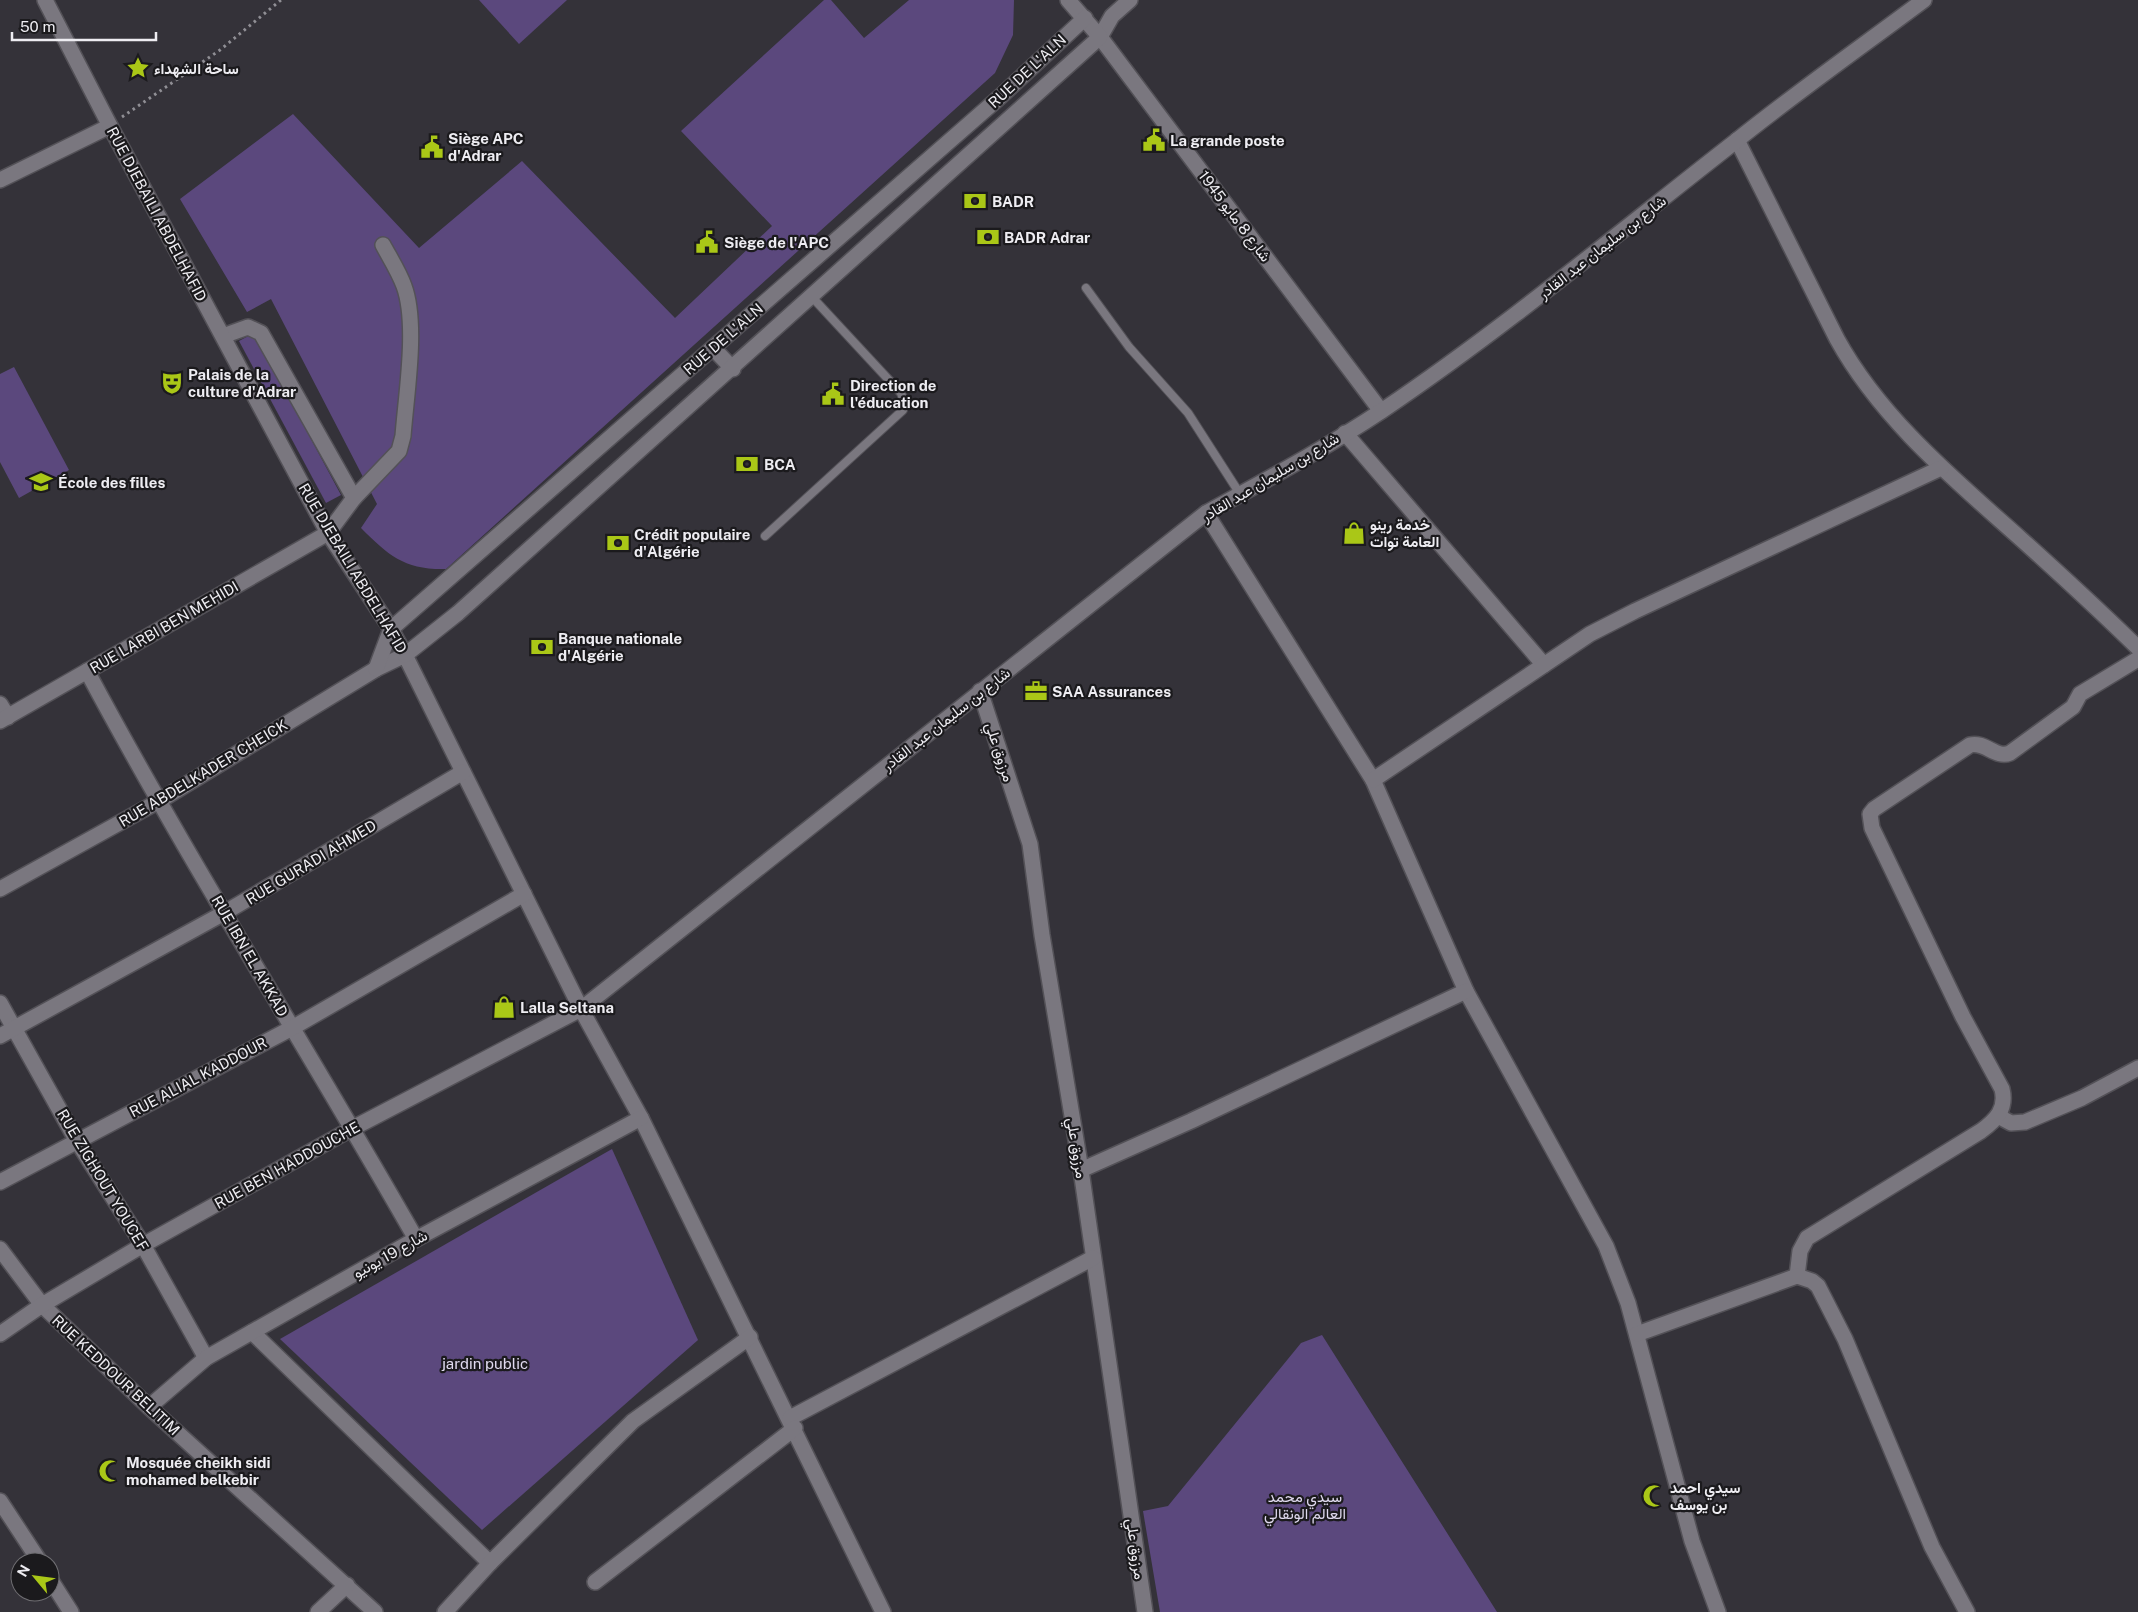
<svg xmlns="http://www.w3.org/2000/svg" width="2138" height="1612" viewBox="0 0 2138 1612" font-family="'Public Sans',Vazirmatn,sans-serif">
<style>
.green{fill:#5b487d}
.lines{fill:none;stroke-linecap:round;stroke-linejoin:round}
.lane-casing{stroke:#535157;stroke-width:10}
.street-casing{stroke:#535157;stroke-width:18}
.secondary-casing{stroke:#535157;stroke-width:18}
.path{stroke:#908f95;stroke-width:3;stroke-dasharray:2.5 4;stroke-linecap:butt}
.lane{stroke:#7a777f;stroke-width:8}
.street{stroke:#7a777f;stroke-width:15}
.secondary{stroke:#7a777f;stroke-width:15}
.labels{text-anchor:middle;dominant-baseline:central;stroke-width:4.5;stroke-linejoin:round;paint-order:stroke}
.poi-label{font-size:15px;font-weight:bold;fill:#eeedf2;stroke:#1b1a1d;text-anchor:start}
.street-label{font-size:15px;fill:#eeedf2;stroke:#1b1a1d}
.park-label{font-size:15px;fill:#e0daef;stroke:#1b1a1d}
</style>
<rect width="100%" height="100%" fill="#343239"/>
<!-- green -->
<g class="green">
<polygon points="479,0 567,0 519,44"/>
<path d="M824,0H831L864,38L909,0H1014L1013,35L995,73L446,569C405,570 389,556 361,528L377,504L271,299L247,312L180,199L293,114L419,248L522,161L675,318L772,226L681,131Z"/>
<polygon points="254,333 341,495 326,503 239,341"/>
<polygon points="14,367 69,470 19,498 0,462 0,374"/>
<polygon points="612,1149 698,1340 482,1530 280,1339"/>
<polygon points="1322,1335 1497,1612 1160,1612 1143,1511 1168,1506 1301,1343"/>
</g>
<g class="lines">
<defs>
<g id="lane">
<polyline points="1086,288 1129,347 1188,413 1240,494"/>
<polyline points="765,536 903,410 904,402 901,393 812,297"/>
</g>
<g id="street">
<polyline points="1130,0 1112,16 1100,37 1381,411"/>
<path d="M1737,140L1837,339C1881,419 1954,479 2021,539C2061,575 2100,611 2138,648"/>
<polyline points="0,180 110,126"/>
<polyline points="223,336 248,327 261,333 354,498"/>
<polyline points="713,348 733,369"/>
<polyline points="1345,433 1544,665"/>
<polyline points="1206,513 1373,780 1466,991 1606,1246 1628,1303 1692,1541 1718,1612"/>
<path d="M328,533L354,498L399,451L403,436C406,395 418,324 404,286C399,272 390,258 383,245"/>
<path d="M87,671C190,864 308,1049 416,1239"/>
<polyline points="980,691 1030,844 1042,935 1081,1170 1145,1612"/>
<polyline points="0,704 8,717"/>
<polyline points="1373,780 1590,634 1635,611 1941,468"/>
<polyline points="0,889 159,801 376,669 405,655 581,1009 641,1118 883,1612"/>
<polyline points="0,1003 77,1141 143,1245 206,1358"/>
<polyline points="0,1036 224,913 463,772"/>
<polyline points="1998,1116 2011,1123 2025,1122 2082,1098 2138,1068"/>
<polyline points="1081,1170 1191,1121 1466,991"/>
<polyline points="0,1182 292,1028 524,894"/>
<polyline points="0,1249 42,1305 149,1407 375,1612"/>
<path d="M1797,1276L1800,1251L1807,1238L1981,1131C1996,1120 2007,1109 2002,1089L1963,1017L1872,828L1870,814L1874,809L1970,745C1985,741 1996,759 2010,753L2073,707L2080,694L2138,659"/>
<polyline points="252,1332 490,1563"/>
<path d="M0,1334L42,1305L143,1245L353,1128L581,1009L1206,513C1266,480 1326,448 1383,410C1506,327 1619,232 1736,141C1797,92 1861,47 1924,0"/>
<polyline points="1637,1334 1797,1276 1812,1281 1818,1286 1845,1339 1932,1547 1967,1612"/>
<polyline points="149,1407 206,1358 416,1239 641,1118"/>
<polyline points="790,1418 1093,1258"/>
<polyline points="0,1501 40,1562"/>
<polyline points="50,1579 71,1612"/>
<polyline points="595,1582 795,1428"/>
<polyline points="318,1612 347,1585"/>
<polyline points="445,1612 490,1563 633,1421 750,1337"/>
</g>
<g id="secondary">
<polyline points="45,0 110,126 328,533 391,629 405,655 458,613 1100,37 1068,0"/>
<polyline points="376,669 391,629 1001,96 1085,18"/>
<polyline points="0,721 328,533"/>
</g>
</defs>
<!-- lane casing -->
<use href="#lane" class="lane-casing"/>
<!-- street casing -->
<use href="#street" class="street-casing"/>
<!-- secondary casing -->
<use href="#secondary" class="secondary-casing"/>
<!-- path -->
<polyline class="path" points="122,117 220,50 281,0"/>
<!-- lane -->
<use href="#lane" class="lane"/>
<!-- street -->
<use href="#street" class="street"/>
<!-- secondary -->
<use href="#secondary" class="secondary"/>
</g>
<!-- icons -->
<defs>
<symbol id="sight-bare" viewBox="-9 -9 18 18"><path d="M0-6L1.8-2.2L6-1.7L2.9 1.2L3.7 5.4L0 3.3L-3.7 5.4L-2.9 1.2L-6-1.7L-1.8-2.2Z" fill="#aac717" stroke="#1b1a1d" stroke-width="2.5" paint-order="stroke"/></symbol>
<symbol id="civic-bare" viewBox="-9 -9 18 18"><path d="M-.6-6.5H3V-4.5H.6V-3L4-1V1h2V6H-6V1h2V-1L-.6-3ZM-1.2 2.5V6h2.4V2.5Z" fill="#aac717" stroke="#1b1a1d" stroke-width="2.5" paint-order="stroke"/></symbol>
<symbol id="bank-bare" viewBox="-9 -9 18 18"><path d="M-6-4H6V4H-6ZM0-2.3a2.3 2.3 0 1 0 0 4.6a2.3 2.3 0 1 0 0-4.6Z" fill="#aac717" stroke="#1b1a1d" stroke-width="2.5" paint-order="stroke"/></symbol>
<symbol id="theatre-bare" viewBox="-9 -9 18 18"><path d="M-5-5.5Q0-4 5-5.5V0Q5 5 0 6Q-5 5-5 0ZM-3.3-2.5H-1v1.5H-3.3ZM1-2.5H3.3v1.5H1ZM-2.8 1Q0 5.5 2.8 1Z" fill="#aac717" stroke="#1b1a1d" stroke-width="2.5" paint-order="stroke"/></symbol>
<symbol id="school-bare" viewBox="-9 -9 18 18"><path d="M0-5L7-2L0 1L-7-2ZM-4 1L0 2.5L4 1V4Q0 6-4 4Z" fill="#aac717" stroke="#1b1a1d" stroke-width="2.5" paint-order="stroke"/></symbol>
<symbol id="shop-bare" viewBox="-9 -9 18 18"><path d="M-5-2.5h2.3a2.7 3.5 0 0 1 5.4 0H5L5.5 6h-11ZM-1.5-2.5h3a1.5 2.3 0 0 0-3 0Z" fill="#aac717" stroke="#1b1a1d" stroke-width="2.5" paint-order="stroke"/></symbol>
<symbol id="office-bare" viewBox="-9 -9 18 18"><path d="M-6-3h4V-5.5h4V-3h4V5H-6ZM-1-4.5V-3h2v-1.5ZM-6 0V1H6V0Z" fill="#aac717" stroke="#1b1a1d" stroke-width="2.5" paint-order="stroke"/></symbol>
<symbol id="mosque-bare" viewBox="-9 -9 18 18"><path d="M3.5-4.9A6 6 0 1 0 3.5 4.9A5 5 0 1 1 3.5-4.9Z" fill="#aac717" stroke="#1b1a1d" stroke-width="2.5" paint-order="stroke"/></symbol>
</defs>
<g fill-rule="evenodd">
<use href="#sight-bare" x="122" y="52" width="32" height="32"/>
<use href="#civic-bare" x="1138" y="124" width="32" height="32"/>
<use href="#civic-bare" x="416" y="131" width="32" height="32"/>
<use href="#bank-bare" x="959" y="185" width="32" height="32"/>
<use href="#bank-bare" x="972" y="221" width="32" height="32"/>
<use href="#civic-bare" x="691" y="226" width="32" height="32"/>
<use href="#theatre-bare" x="156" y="367" width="32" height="32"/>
<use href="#civic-bare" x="817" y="378" width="32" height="32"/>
<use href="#bank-bare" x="731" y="448" width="32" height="32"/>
<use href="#school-bare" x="25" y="466" width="32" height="32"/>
<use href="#shop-bare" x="1338" y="517" width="32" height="32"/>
<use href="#bank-bare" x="602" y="527" width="32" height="32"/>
<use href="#bank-bare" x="526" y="631" width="32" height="32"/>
<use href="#office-bare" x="1020" y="675" width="32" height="32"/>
<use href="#shop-bare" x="488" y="991" width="32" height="32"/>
<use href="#mosque-bare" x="94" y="1455" width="32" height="32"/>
<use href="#mosque-bare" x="1638" y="1480" width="32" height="32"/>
</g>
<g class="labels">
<!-- poi labels -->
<g class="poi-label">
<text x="154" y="68">ساحة الشهداء</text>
<text x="448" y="138">Siège APC<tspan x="448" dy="17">d'Adrar</tspan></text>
<text x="1170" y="140">La grande poste</text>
<text x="992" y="201">BADR</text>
<text x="1004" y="237">BADR Adrar</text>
<text x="724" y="242">Siège de l'APC</text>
<text x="188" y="374">Palais de la<tspan x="188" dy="17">culture d'Adrar</tspan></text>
<text x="850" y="385">Direction de<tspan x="850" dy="17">l'éducation</tspan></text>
<text x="764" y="464">BCA</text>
<text x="58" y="482">École des filles</text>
<text x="1370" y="524">خدمة رينو<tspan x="1370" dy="17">العامة توات</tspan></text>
<text x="634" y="534">Crédit populaire<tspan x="634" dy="17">d'Algérie</tspan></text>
<text x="558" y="638">Banque nationale<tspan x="558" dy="17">d'Algérie</tspan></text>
<text x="1052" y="691">SAA Assurances</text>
<text x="520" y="1007">Lalla Seltana</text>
<text x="126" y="1462">Mosquée cheikh sidi<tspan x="126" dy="17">mohamed belkebir</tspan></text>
<text x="1670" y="1487">سيدي احمد<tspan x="1670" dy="17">بن يوسف</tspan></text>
</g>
<!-- street labels -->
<g class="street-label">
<text transform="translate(1027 71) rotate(-43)">RUE DE L'ALN</text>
<text transform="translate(157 214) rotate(62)">RUE DJEBAILI ABDELHAFID</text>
<text transform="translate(1235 216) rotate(53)">شارع 8 مايو 1945</text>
<text transform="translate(1602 247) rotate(-38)">شارع بن سليمان عبد القادر</text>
<text transform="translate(723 339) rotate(-41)">RUE DE L'ALN</text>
<text transform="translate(1270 477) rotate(-31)">شارع بن سليمان عبد القادر</text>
<text transform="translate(353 568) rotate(59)">RUE DJEBAILI ABDELHAFID</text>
<text transform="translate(164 627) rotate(-30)">RUE LARBI BEN MEHIDI</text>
<text transform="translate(946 719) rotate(-38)">شارع بن سليمان عبد القادر</text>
<text transform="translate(1000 752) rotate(72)">مرزوق علي</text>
<text transform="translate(203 773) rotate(-31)">RUE ABDELKADER CHEICK</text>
<text transform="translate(311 862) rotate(-31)">RUE GURADI AHMED</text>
<text transform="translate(250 956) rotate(60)">RUE IBN EL AKKAD</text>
<text transform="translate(198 1077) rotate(-28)">RUE ALIAL KADDOUR</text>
<text transform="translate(1077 1148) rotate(81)">مرزوق علي</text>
<text transform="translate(287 1165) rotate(-29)">RUE BEN HADDOUCHE</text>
<text transform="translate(103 1180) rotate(59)">RUE ZIGHOUT YOUCEF</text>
<text transform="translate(390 1254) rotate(-29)">شارع 19 يونيو</text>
<text transform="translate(116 1375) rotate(43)">RUE KEDDOUR BELITIM</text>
<text transform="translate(1136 1549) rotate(82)">مرزوق علي</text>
</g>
<!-- park labels -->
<g class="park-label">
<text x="485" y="1363">jardin public</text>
<text x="1305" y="1496">سيدي محمد<tspan x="1305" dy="17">العالم الونقالي</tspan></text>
</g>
</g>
<!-- north arrow -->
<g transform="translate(35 1577) rotate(299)"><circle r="24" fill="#1b1a1d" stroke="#6f6e72"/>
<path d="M0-4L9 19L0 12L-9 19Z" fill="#aac717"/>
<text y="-8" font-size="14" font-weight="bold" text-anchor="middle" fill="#eeedf2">N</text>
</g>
<!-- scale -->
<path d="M12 32v8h144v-8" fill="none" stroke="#eeedf2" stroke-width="2.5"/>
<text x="20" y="32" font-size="15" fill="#eeedf2" stroke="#1b1a1d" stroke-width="4" paint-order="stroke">50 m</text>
</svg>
